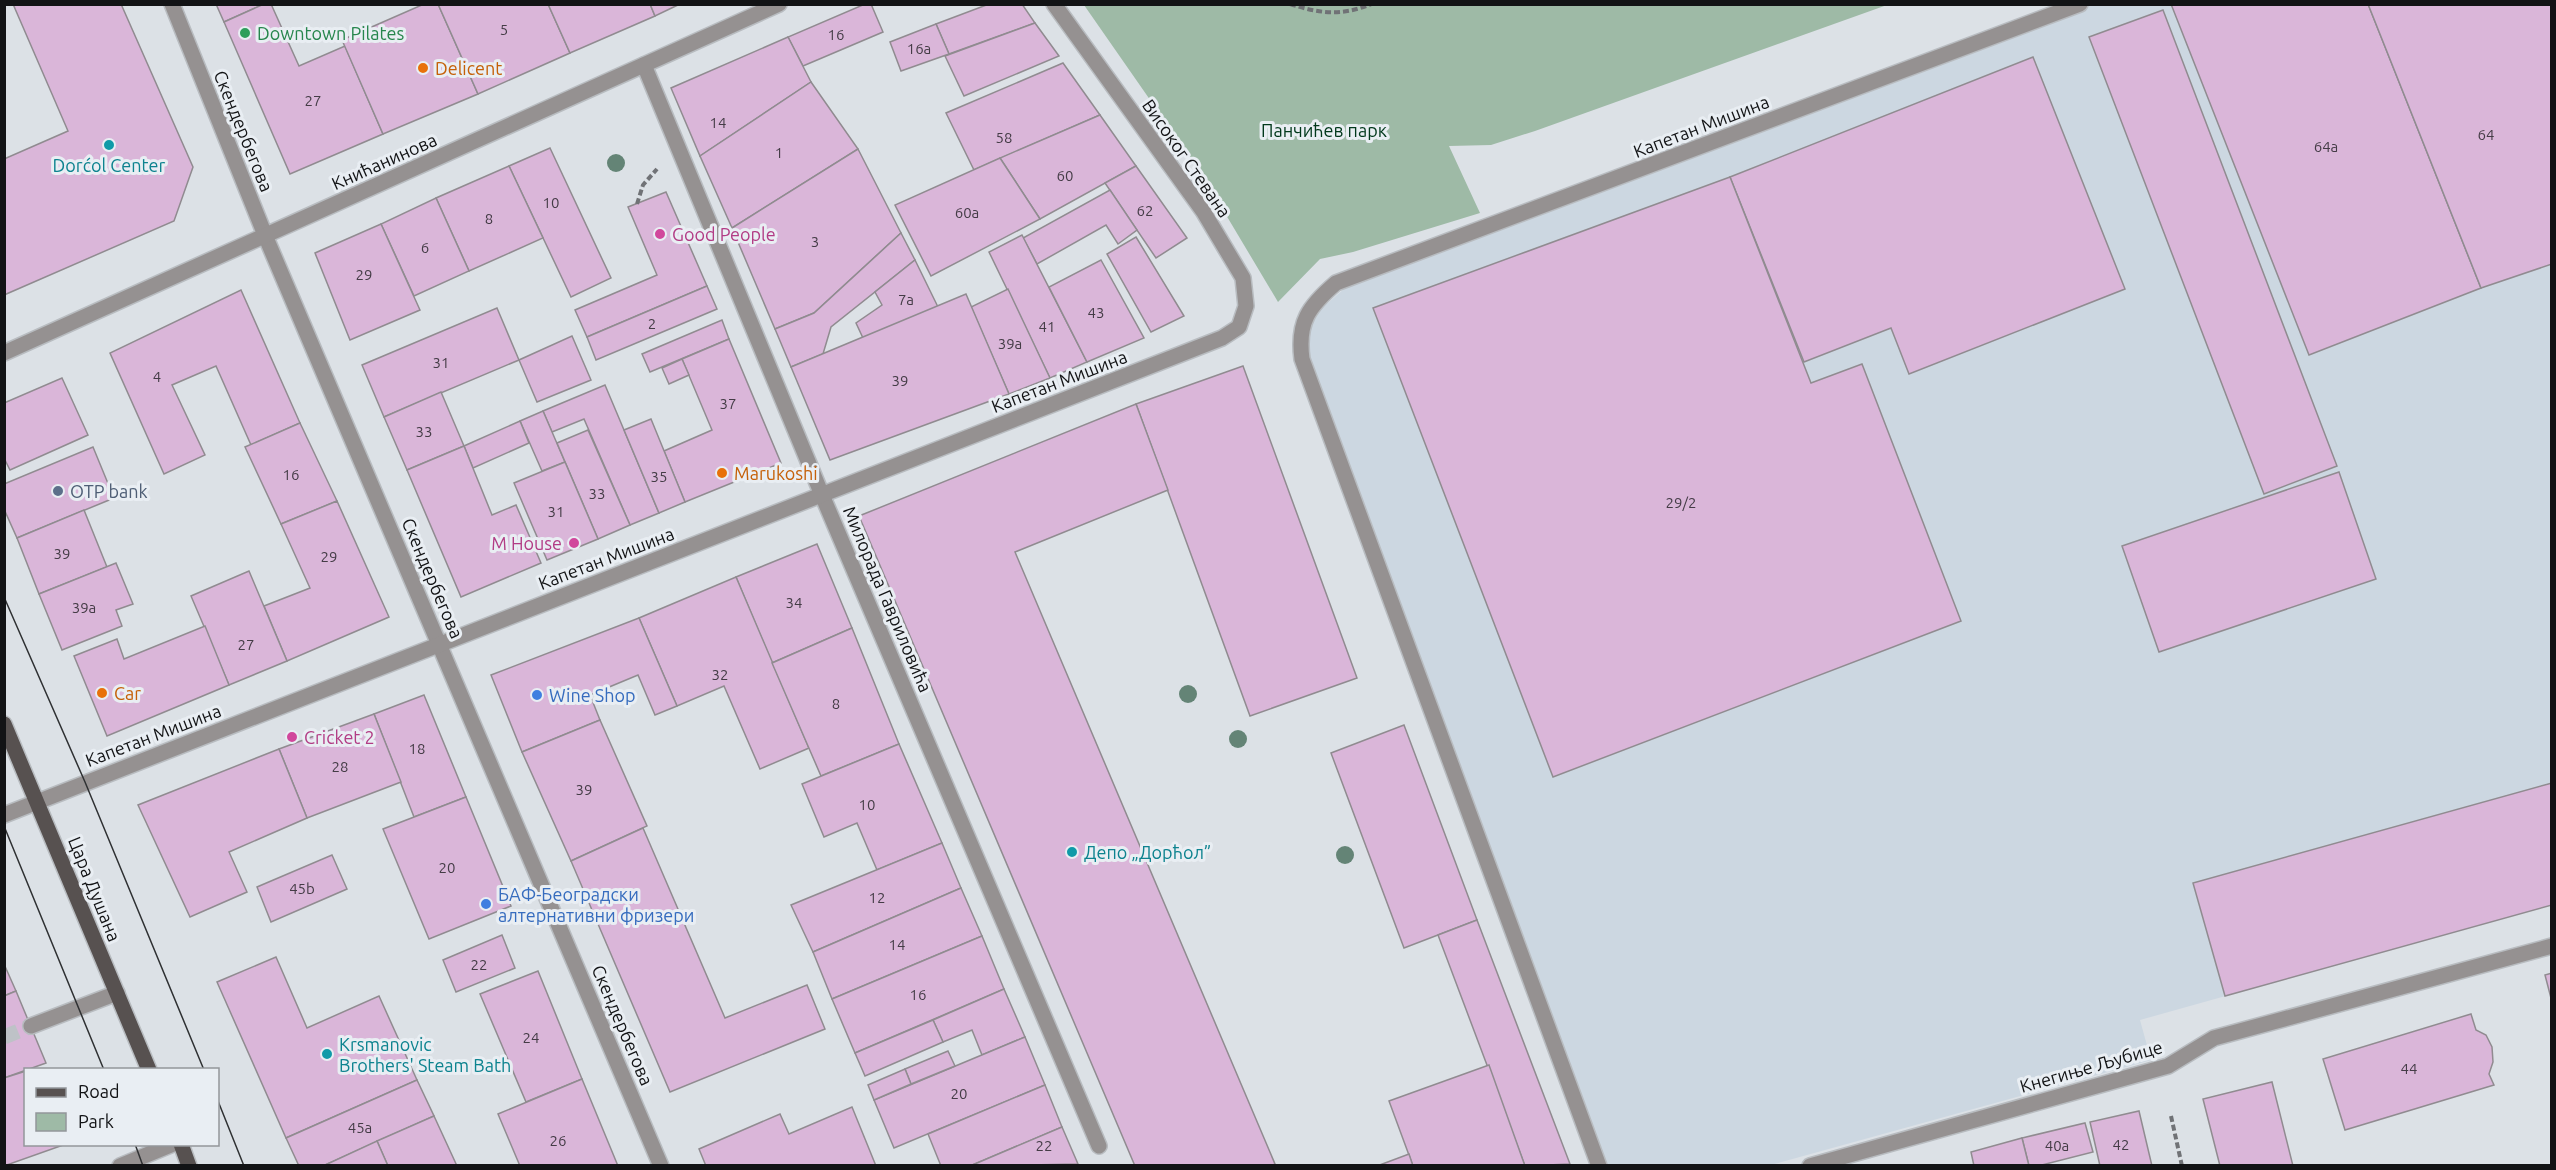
<svg xmlns="http://www.w3.org/2000/svg" width="2556" height="1170" viewBox="0 0 2556 1170" font-family="Ubuntu,sans-serif">
<style>
.built{fill:#ccd7e1}
.green{fill:#9ebaa6}
.building{fill:#dab6d9;stroke:#908b90;stroke-width:1.5}
.lines{fill:none;stroke-linecap:round;stroke-linejoin:round}
.minor-tunnel{stroke:#bec2c7;stroke-width:15;stroke-dasharray:15 8;stroke-linecap:butt}
.minor-casing{stroke:#b8bcc0;stroke-width:18}
.major-casing{stroke:#b8bcc0;stroke-width:18}
.path{stroke:#707276;stroke-width:4;stroke-dasharray:6 3;stroke-linecap:butt}
.minor{stroke:#959191;stroke-width:15}
.major{stroke:#575150;stroke-width:15}
.tram{stroke:#2f3133;stroke-width:1.5}
.tree{fill:#648476}
.leisure-dot{fill:#2e9e5b;stroke:#e9eef3;stroke-width:2}
.food-dot{fill:#e8710a;stroke:#e9eef3;stroke-width:2}
.culture-dot{fill:#0f9aa8;stroke:#e9eef3;stroke-width:2}
.hotel-dot{fill:#d1479c;stroke:#e9eef3;stroke-width:2}
.service-dot{fill:#5c6f8a;stroke:#e9eef3;stroke-width:2}
.shop-dot{fill:#3f7fe0;stroke:#e9eef3;stroke-width:2}
.labels{text-anchor:middle;dominant-baseline:central;stroke-width:6;stroke-linejoin:round;paint-order:stroke}
.number-label{font-size:15px;fill:#443c46}
.leisure-label{font-size:18px;fill:#27864d;stroke:#e9eef3;text-anchor:start}
.food-label{font-size:18px;fill:#c56008;stroke:#e9eef3;text-anchor:start}
.street-label{font-size:18px;fill:#121315;stroke:#e9eef3}
.park-label{font-size:18px;fill:#01381b;stroke:#e9eef3}
.culture-label{font-size:18px;fill:#0d838f;stroke:#e9eef3;text-anchor:start}
.hotel-label{font-size:18px;fill:#b23c85;stroke:#e9eef3;text-anchor:start}
.service-label{font-size:18px;fill:#4e5e75;stroke:#e9eef3;text-anchor:start}
.shop-label{font-size:18px;fill:#366cbe;stroke:#e9eef3;text-anchor:start}
</style>
<rect width="100%" height="100%" fill="#dce1e6"/>
<!-- built -->
<polygon class="built" points="2054,5 2551,5 2551,905 2140,1020 2151,1060 1771,1165 1601,1165 1309,356 1308,339 1310,327 1322,308 1344,289"/>
<!-- green -->
<polygon class="green" points="1084,5 1887,5 1535,131 1491,145 1449,146 1480,213 1353,252 1320,259 1278,302 1201,173"/>
<!-- building -->
<g class="building">
<polygon points="13,4 121,4 193,167 174,221 4,295 4,159 68,131"/>
<polygon points="216,4 264,4 224,22"/>
<polygon points="264,4 271,4 299,66 345,46 383,134 290,174 224,22"/>
<polygon points="424,4 438,4 478,94 383,134 342,40"/>
<polygon points="438,4 548,4 570,53 478,94"/>
<polygon points="548,4 650,4 655,16 570,53"/>
<polygon points="650,4 680,4 655,16"/>
<polygon points="865,4 871,4 883,32 803,66 788,37"/>
<polygon points="989,4 1022,4 1035,23 949,54 936,24"/>
<polygon points="2171,4 2368,4 2481,288 2309,355"/>
<polygon points="2368,4 2552,4 2552,264 2481,288"/>
<polygon points="2163,10 2337,466 2264,494 2089,37"/>
<polygon points="1035,23 1059,56 964,96 945,56"/>
<polygon points="936,24 949,54 901,71 890,42"/>
<polygon points="788,37 811,82 700,156 671,88"/>
<polygon points="2033,57 2125,289 1909,374 1891,328 1804,362 1730,177"/>
<polygon points="1063,63 1100,115 974,170 946,113"/>
<polygon points="811,82 858,149 732,228 700,156"/>
<polygon points="1100,115 1136,166 1040,219 1000,158"/>
<polygon points="550,148 611,278 571,297 509,166"/>
<polygon points="858,149 901,233 814,313 775,329 732,228"/>
<polygon points="1000,158 1040,219 931,276 895,205"/>
<polygon points="509,166 543,238 469,271 436,198"/>
<polygon points="1136,166 1187,238 1156,258 1105,183"/>
<polygon points="1730,177 1811,383 1862,364 1961,621 1553,777 1373,308"/>
<polygon points="1110,190 1137,230 1118,244 1106,225 1037,264 1023,238"/>
<polygon points="666,192 707,286 587,337 575,310 657,275 628,207"/>
<polygon points="436,198 469,271 414,296 381,224"/>
<polygon points="381,224 420,310 350,340 315,253"/>
<polygon points="901,233 915,260 831,327 823,354 791,367 775,329 814,313"/>
<polygon points="1022,235 1087,362 1050,378 989,252"/>
<polygon points="1136,237 1184,316 1151,332 1107,254"/>
<polygon points="915,260 938,307 863,338 856,323 882,305 875,292"/>
<polygon points="1101,260 1144,338 1087,362 1049,287"/>
<polygon points="707,286 717,309 596,360 587,337"/>
<polygon points="1008,289 1050,378 1009,394 971,307"/>
<polygon points="241,290 300,423 251,445 216,366 172,385 205,455 164,474 110,353"/>
<polygon points="966,294 1009,394 830,460 791,367"/>
<polygon points="497,308 519,360 384,417 362,365"/>
<polygon points="722,320 729,339 650,372 642,354"/>
<polygon points="572,336 591,380 537,402 519,360"/>
<polygon points="729,339 781,463 685,502 664,451 712,430 682,359"/>
<polygon points="682,359 689,375 669,384 662,368"/>
<polygon points="1243,366 1357,678 1250,716 1136,404"/>
<polygon points="62,378 88,435 10,470 4,458 4,403"/>
<polygon points="605,385 659,513 630,525 584,419 552,432 543,411"/>
<polygon points="441,392 464,446 407,470 384,417"/>
<polygon points="1136,404 1168,490 1015,552 1275,1164 1271,1166 1135,1166 859,516"/>
<polygon points="543,411 565,462 542,471 520,421"/>
<polygon points="651,419 685,502 659,513 624,430"/>
<polygon points="520,421 529,443 473,468 464,446"/>
<polygon points="300,423 337,501 281,524 245,447"/>
<polygon points="588,430 630,525 598,539 557,443"/>
<polygon points="464,446 492,515 516,505 541,563 461,597 407,470"/>
<polygon points="93,447 114,498 17,538 4,509 4,484"/>
<polygon points="565,462 598,539 547,560 514,483"/>
<polygon points="2339,472 2376,579 2159,652 2122,546"/>
<polygon points="337,501 389,617 287,661 264,606 310,588 281,524"/>
<polygon points="84,510 107,567 39,594 17,538"/>
<polygon points="817,544 852,628 772,663 736,577"/>
<polygon points="116,563 133,604 116,610 122,626 62,650 39,594"/>
<polygon points="249,571 287,661 229,685 191,596"/>
<polygon points="736,577 809,748 760,769 724,686 677,706 639,618"/>
<polygon points="639,618 677,706 655,715 638,675 590,695 600,720 522,752 491,675"/>
<polygon points="205,626 229,685 107,736 74,656 117,639 124,659"/>
<polygon points="852,628 899,744 821,776 772,663"/>
<polygon points="424,695 466,797 414,817 374,714"/>
<polygon points="374,714 401,782 307,818 279,749"/>
<polygon points="600,720 647,826 571,861 522,752"/>
<polygon points="1404,725 1477,920 1404,948 1331,753"/>
<polygon points="899,744 942,843 877,870 857,823 824,837 802,784"/>
<polygon points="279,749 307,818 229,852 247,892 190,917 138,805"/>
<polygon points="2552,783 2552,905 2225,996 2193,883"/>
<polygon points="466,797 511,906 429,939 383,829"/>
<polygon points="643,828 725,1018 807,985 825,1029 670,1092 571,861"/>
<polygon points="942,843 961,888 813,952 791,905"/>
<polygon points="332,855 347,889 271,922 257,887"/>
<polygon points="961,888 982,936 832,999 813,952"/>
<polygon points="1477,920 1570,1164 1525,1166 1438,935"/>
<polygon points="502,935 515,968 456,992 443,960"/>
<polygon points="982,936 1004,989 855,1053 832,999"/>
<polygon points="276,957 307,1028 379,996 417,1080 286,1138 217,982"/>
<polygon points="4,964 16,991 4,996"/>
<polygon points="538,971 582,1079 526,1102 480,994"/>
<polygon points="2552,973 2552,1002 2545,975"/>
<polygon points="1004,989 1025,1037 982,1055 972,1030 943,1042 933,1020"/>
<polygon points="16,991 46,1063 4,1078 4,996"/>
<polygon points="2471,1014 2476,1030 2486,1035 2492,1047 2493,1062 2489,1074 2494,1085 2345,1130 2323,1059"/>
<polygon points="933,1020 943,1042 865,1076 855,1053"/>
<polygon points="1025,1037 1045,1085 894,1148 874,1100"/>
<polygon points="948,1051 955,1066 911,1084 905,1069"/>
<polygon points="1489,1065 1525,1166 1413,1166 1389,1101"/>
<polygon points="905,1069 911,1084 874,1100 868,1085"/>
<polygon points="26,1071 26,1144 66,1144 4,1166 4,1078"/>
<polygon points="582,1079 618,1166 520,1166 498,1114"/>
<polygon points="417,1080 434,1116 323,1166 299,1166 286,1138"/>
<polygon points="2272,1082 2293,1166 2220,1166 2203,1099"/>
<polygon points="1045,1085 1062,1127 970,1166 941,1166 928,1134"/>
<polygon points="852,1107 876,1166 706,1166 699,1149 780,1114 789,1134"/>
<polygon points="2139,1111 2152,1166 2100,1166 2090,1122"/>
<polygon points="434,1116 457,1166 388,1166 377,1141"/>
<polygon points="2085,1123 2093,1152 2038,1166 2029,1166 2022,1138"/>
<polygon points="1062,1127 1078,1164 970,1166"/>
<polygon points="2022,1138 2029,1166 1974,1166 1971,1152"/>
<polygon points="377,1141 388,1166 323,1166"/>
<polygon points="1409,1154 1413,1166 1377,1166"/>
</g>
<g class="lines">
<!-- minor-tunnel -->
<polyline class="minor-tunnel" points="4,1037 31,1026"/>
<defs>
<g id="minor">
<polyline points="172,4 267,240 661,1166"/>
<polyline points="644,65 822,495 1099,1146"/>
<polyline points="4,353 779,4"/>
<polyline points="4,815 1222,338 1239,327 1246,306 1243,278 1203,211 1054,4"/>
<polyline points="31,1026 117,993"/>
<polyline points="120,1166 173,1144"/>
<path d="M1599,1166L1302,359C1297,322 1309,306 1336,283L2080,4"/>
<polyline points="1810,1166 2168,1066 2214,1038 2552,946"/>
</g>
<g id="major">
<polyline points="4,724 149,1070"/>
<polyline points="181,1144 189,1166"/>
</g>
</defs>
<!-- minor casing -->
<use href="#minor" class="minor-casing"/>
<!-- major casing -->
<use href="#major" class="major-casing"/>
<!-- path -->
<g class="path">
<path d="M1290,4C1321,14 1341,16 1372,4"/>
<polyline points="637,204 643,185 657,169"/>
<polyline points="2171,1116 2182,1166"/>
</g>
<!-- minor -->
<use href="#minor" class="minor"/>
<!-- major -->
<use href="#major" class="major"/>
<!-- tram -->
<g class="tram">
<polyline points="4,597 85,782 204,1070"/>
<polyline points="4,826 104,1070"/>
<polyline points="218,1101 244,1166"/>
<polyline points="135,1144 143,1166"/>
</g>
</g>
<!-- trees -->
<g class="tree">
<circle cx="616" cy="163" r="9"/>
<circle cx="1188" cy="694" r="9"/>
<circle cx="1238" cy="739" r="9"/>
<circle cx="1345" cy="855" r="9"/>
</g>
<!-- markers -->
<circle class="leisure-dot" cx="245" cy="33" r="6"/>
<g class="food-dot">
<circle cx="423" cy="68" r="6"/>
<circle cx="722" cy="473" r="6"/>
<circle cx="102" cy="693" r="6"/>
</g>
<g class="culture-dot">
<circle cx="109" cy="145" r="6"/>
<circle cx="1072" cy="852" r="6"/>
<circle cx="327" cy="1054" r="6"/>
</g>
<g class="hotel-dot">
<circle cx="660" cy="234" r="6"/>
<circle cx="574" cy="543" r="6"/>
<circle cx="292" cy="737" r="6"/>
</g>
<circle class="service-dot" cx="58" cy="491" r="6"/>
<g class="shop-dot">
<circle cx="537" cy="695" r="6"/>
<circle cx="486" cy="904" r="6"/>
</g>
<g class="labels">
<!-- number labels -->
<g class="number-label">
<text x="504" y="29">5</text>
<text x="836" y="34">16</text>
<text x="919" y="48">16a</text>
<text x="313" y="100">27</text>
<text x="718" y="122">14</text>
<text x="2486" y="134">64</text>
<text x="1004" y="137">58</text>
<text x="2326" y="146">64a</text>
<text x="779" y="152">1</text>
<text x="1065" y="175">60</text>
<text x="551" y="202">10</text>
<text x="1145" y="210">62</text>
<text x="967" y="212">60a</text>
<text x="489" y="218">8</text>
<text x="815" y="241">3</text>
<text x="425" y="247">6</text>
<text x="364" y="274">29</text>
<text x="906" y="299">7a</text>
<text x="1096" y="312">43</text>
<text x="652" y="323">2</text>
<text x="1047" y="326">41</text>
<text x="1010" y="343">39a</text>
<text x="441" y="362">31</text>
<text x="157" y="376">4</text>
<text x="900" y="380">39</text>
<text x="728" y="403">37</text>
<text x="424" y="431">33</text>
<text x="291" y="474">16</text>
<text x="659" y="476">35</text>
<text x="597" y="493">33</text>
<text x="1681" y="502">29/2</text>
<text x="556" y="511">31</text>
<text x="62" y="553">39</text>
<text x="329" y="556">29</text>
<text x="794" y="602">34</text>
<text x="84" y="607">39a</text>
<text x="246" y="644">27</text>
<text x="720" y="674">32</text>
<text x="836" y="703">8</text>
<text x="417" y="748">18</text>
<text x="340" y="766">28</text>
<text x="584" y="789">39</text>
<text x="867" y="804">10</text>
<text x="447" y="867">20</text>
<text x="302" y="888">45b</text>
<text x="877" y="897">12</text>
<text x="897" y="944">14</text>
<text x="479" y="964">22</text>
<text x="918" y="994">16</text>
<text x="531" y="1037">24</text>
<text x="2409" y="1068">44</text>
<text x="959" y="1093">20</text>
<text x="360" y="1127">45a</text>
<text x="558" y="1140">26</text>
<text x="2121" y="1144">42</text>
<text x="1044" y="1145">22</text>
<text x="2057" y="1145">40a</text>
</g>
<!-- leisure labels -->
<g class="leisure-label">
<text x="257" y="33">Downtown Pilates</text>
</g>
<!-- food labels -->
<g class="food-label">
<text x="435" y="68">Delicent</text>
<text x="734" y="473">Marukoshi</text>
<text x="114" y="693">Car</text>
</g>
<!-- street labels -->
<g class="street-label">
<text transform="translate(1701 126) rotate(-21)">Капетан Мишина</text>
<text transform="translate(244 131) rotate(68)">Скендербегова</text>
<text transform="translate(1187 158) rotate(55)">Високог Стевана</text>
<text transform="translate(384 161) rotate(-24)">Книћанинова</text>
<text transform="translate(1059 381) rotate(-21)">Капетан Мишина</text>
<text transform="translate(606 558) rotate(-21)">Капетан Мишина</text>
<text transform="translate(433 578) rotate(67)">Скендербегова</text>
<text transform="translate(888 599) rotate(67)">Милорада Гавриловића</text>
<text transform="translate(153 735) rotate(-21)">Капетан Мишина</text>
<text transform="translate(95 889) rotate(68)">Цара Душана</text>
<text transform="translate(623 1025) rotate(67)">Скендербегова</text>
<text transform="translate(2091 1066) rotate(-16)">Кнегиње Љубице</text>
</g>
<!-- park labels -->
<g class="park-label">
<text x="1324" y="130">Панчићев парк</text>
</g>
<!-- culture labels -->
<g class="culture-label">
<text x="109" y="165" text-anchor="middle">Dorćol Center</text>
<text x="1084" y="852">Депо „Дорћол”</text>
<text x="339" y="1044">Krsmanovic<tspan x="339" dy="21">Brothers' Steam Bath</tspan></text>
</g>
<!-- hotel labels -->
<g class="hotel-label">
<text x="672" y="234">Good People</text>
<text x="562" y="543" text-anchor="end">M House</text>
<text x="304" y="737">Cricket 2</text>
</g>
<!-- service labels -->
<g class="service-label">
<text x="70" y="491">OTP bank</text>
</g>
<!-- shop labels -->
<g class="shop-label">
<text x="549" y="695">Wine Shop</text>
<text x="498" y="894">БАФ-Београдски<tspan x="498" dy="21">алтернативни фризери</tspan></text>
</g>
</g>
<!-- border -->
<rect width="2556" height="1170" fill="none" stroke="#121315" stroke-width="12"/>
<!-- legend -->
<rect x="24" y="1068" width="195" height="78" fill="#e9eef3" stroke="#93969a" stroke-width="1.5"/>
<rect x="36" y="1088" width="30" height="9" fill="#575150" stroke="#93969a" stroke-width="1.5"/>
<text x="78" y="1098" font-size="18" fill="#121315">Road</text>
<rect x="36" y="1113" width="30" height="18" fill="#9ebaa6" stroke="#93969a" stroke-width="1.5"/>
<text x="78" y="1128" font-size="18" fill="#121315">Park</text>
</svg>
